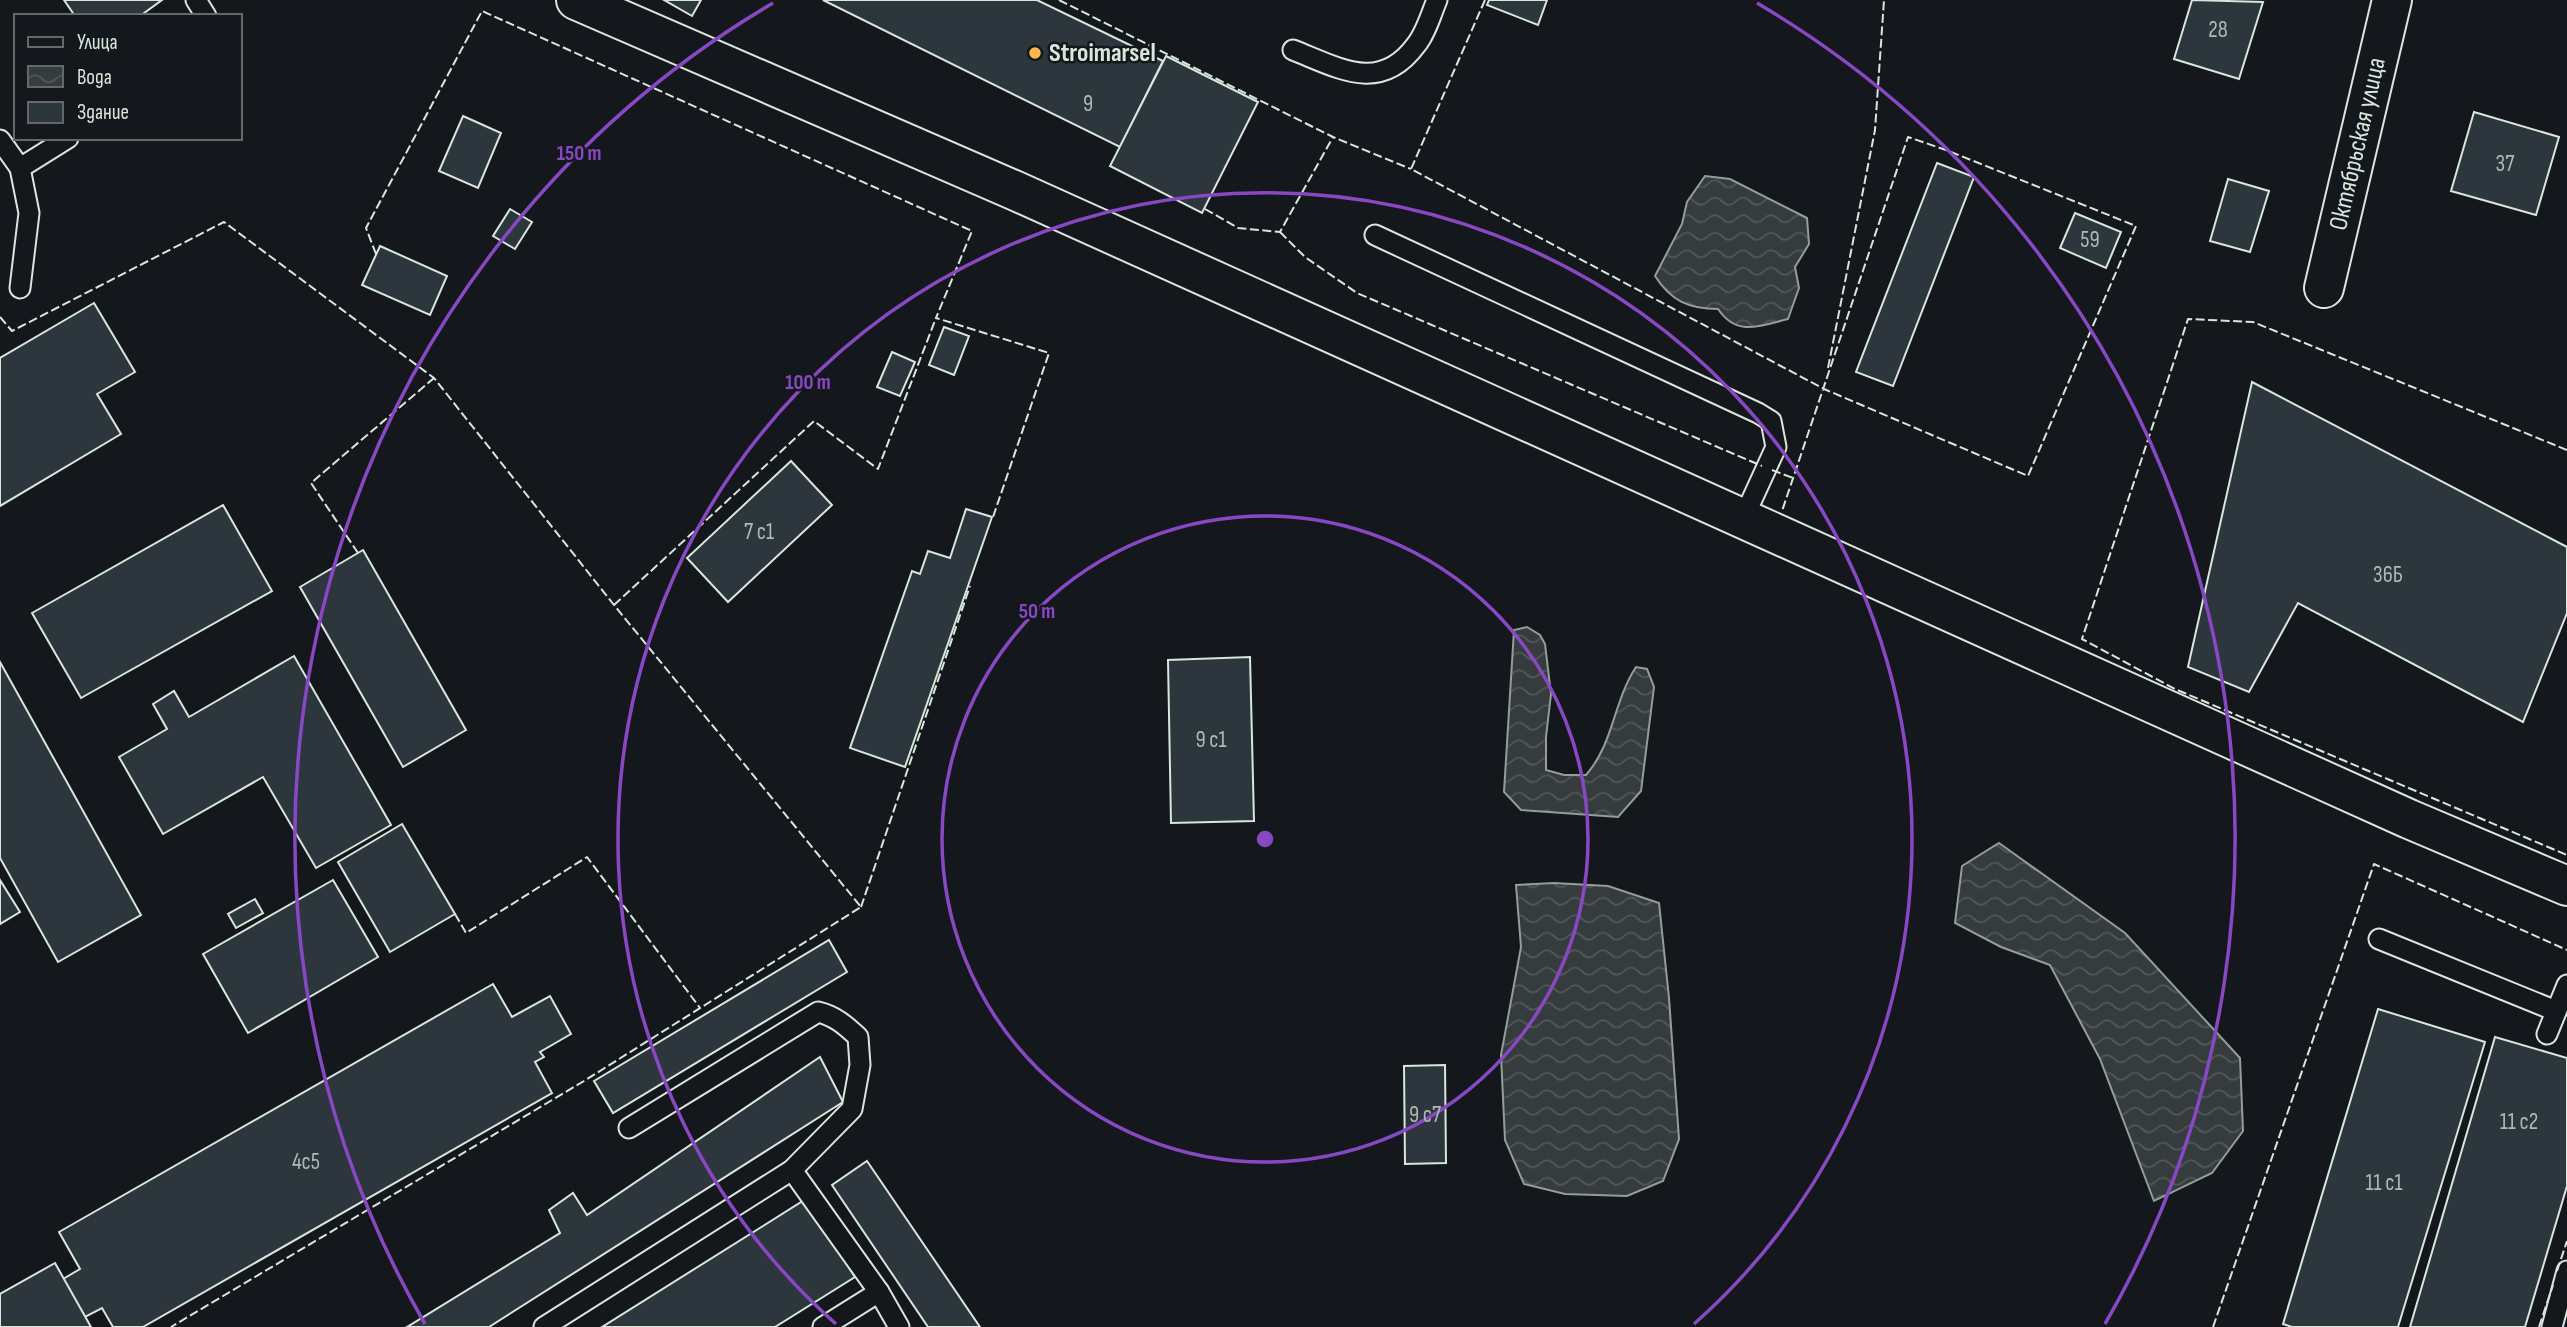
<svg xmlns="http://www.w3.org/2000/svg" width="2567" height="1327" viewBox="0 0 2567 1327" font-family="'Sofia Sans Condensed',sans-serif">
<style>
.water{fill:url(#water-waves);stroke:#939e99;stroke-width:2}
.building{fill:#2c363c;stroke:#d8e6dc;stroke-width:2}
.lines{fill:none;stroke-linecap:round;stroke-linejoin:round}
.service-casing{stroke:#d8e6dc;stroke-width:23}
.minor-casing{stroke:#d8e6dc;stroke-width:42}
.service{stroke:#14181c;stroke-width:19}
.minor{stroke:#14181c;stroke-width:38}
.fence{stroke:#d8e6dc;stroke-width:2;stroke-dasharray:9 3.5;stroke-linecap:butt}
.ring{fill:none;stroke:#8948c3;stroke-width:3.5}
.poi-dot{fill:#ffb74d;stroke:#14181c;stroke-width:2.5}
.labels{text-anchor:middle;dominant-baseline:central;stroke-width:5;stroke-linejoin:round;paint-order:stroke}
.number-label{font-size:23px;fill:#adbab4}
.poi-label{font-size:26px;font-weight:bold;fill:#d8e6dc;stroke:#14181c;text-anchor:start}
.street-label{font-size:26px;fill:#d8e6dc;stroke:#14181c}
.centre{fill:#8948c3;stroke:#14181c;stroke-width:3.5}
.ring-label{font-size:21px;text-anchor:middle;font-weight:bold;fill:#8948c3;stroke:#14181c;stroke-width:5;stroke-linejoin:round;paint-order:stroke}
</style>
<defs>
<pattern id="water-waves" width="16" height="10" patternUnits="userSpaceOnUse" patternTransform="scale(1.75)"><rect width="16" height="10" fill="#363b3e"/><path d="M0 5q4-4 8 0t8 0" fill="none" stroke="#525759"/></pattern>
</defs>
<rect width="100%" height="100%" fill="#14181c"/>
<!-- water -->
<g class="water">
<path d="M1705,176L1730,179L1807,218L1809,244L1795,267L1799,288L1788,319C1760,326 1737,337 1718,309C1689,309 1671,301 1655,276L1682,224L1687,202Z"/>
<path d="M1527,627L1540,635L1545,644L1551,694L1546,737V770L1564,775H1586C1614,743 1613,702 1636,667L1647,669L1654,687L1641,791L1618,817L1521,810L1504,792L1514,630Z"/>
<polygon points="1999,843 2125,933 2240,1058 2243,1131 2212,1173 2154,1201 2100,1059 2050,965 2001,947 1955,923 1962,866"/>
<polygon points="1554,883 1608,886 1659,903 1669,998 1679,1139 1663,1181 1627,1196 1565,1194 1524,1184 1505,1140 1501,1055 1521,947 1516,885"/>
</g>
<!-- building -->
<g class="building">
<polygon points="64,0 162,0 140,16 75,16"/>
<polygon points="664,0 701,0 692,16"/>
<polygon points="823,0 1037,0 1163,61 1120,147"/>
<polygon points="1489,0 1547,0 1538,25 1487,5"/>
<polygon points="2192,0 2263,2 2239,79 2174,59"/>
<polygon points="1166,56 1258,102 1202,213 1110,166"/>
<polygon points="2474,112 2559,137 2536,215 2451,191"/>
<polygon points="463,116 501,133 478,188 439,171"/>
<polygon points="1937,163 1974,177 1893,386 1856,372"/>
<polygon points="2228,179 2269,191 2250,252 2210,241"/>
<polygon points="510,209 532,222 515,249 493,236"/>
<polygon points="2075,213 2121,232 2106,268 2060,248"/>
<polygon points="380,246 447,276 430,315 362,285"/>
<polygon points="94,303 135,372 97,394 121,434 0,506 0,358"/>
<polygon points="944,327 969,336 954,375 929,365"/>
<polygon points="892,352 915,362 900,396 877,387"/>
<polygon points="2252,382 2567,547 2567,613 2523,722 2298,603 2249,692 2188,667"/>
<polygon points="791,461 832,505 728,602 687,558"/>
<polygon points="223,505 272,591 81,698 32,613"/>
<polygon points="966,509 992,517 905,767 850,748 912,571 920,574 928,551 950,558"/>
<polygon points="363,550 466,730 403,767 300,587"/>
<polygon points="294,656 391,825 316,868 263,777 163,834 119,757 167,729 153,704 174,691 189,717"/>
<polygon points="1250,657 1254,821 1171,823 1168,660"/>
<polygon points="0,662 141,915 58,962 0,858"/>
<polygon points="402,824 455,914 390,952 338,862"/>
<polygon points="0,880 20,912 0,924"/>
<polygon points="333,880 378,957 248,1033 203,954"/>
<polygon points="255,899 263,913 236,928 228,914"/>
<polygon points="829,940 847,972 613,1113 594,1081"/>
<polygon points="493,984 512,1017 550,996 571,1034 540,1052 544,1057 535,1062 552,1093 143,1327 113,1327 102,1308 85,1317 63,1279 80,1269 59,1232"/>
<polygon points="2378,1009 2485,1042 2398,1327 2292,1327 2283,1324"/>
<polygon points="2495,1037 2567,1058 2567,1186 2525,1327 2410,1327"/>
<polygon points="820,1057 843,1102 489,1327 407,1327 560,1233 549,1210 573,1193 587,1215"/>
<polygon points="1445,1065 1446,1163 1405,1164 1404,1066"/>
<polygon points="867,1161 980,1327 928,1327 832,1185"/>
<polygon points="806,1199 855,1277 775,1327 602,1327"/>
<polygon points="55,1263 91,1327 0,1327 0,1294"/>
</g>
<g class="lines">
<defs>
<g id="service">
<polyline points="196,0 206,16"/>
<path d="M1293,50C1339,68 1380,94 1416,45C1426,33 1431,14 1437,0"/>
<polyline points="0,140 20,168 68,138"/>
<polyline points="1375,235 1758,413 1771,421 1776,447 1743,519"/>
<polyline points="20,288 29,213 20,168"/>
<polyline points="2379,939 2556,1011"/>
<polyline points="2547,1034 2567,985"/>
<polyline points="792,1170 879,1292 899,1327"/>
<path d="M544,1327L792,1170L852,1109L860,1065L858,1037C845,1025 835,1016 818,1012L629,1128"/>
<polyline points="823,1327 879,1292"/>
<polyline points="2552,1327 2567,1271"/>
</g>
<g id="minor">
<polyline points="576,0 1016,191 2409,819 2567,886"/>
<polyline points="2324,288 2392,0"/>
</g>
</defs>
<!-- service casing -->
<use href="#service" class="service-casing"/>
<!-- minor casing -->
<use href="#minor" class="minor-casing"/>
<!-- service -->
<use href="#service" class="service"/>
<!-- minor -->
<use href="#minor" class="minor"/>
<!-- fence -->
<g class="fence">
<polyline points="1059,0 1333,137 1411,169"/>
<polyline points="1485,0 1411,169 1824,389 2028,476 2136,226 1946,150 1908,137 1782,511"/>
<polyline points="1205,209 1238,228 1280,232 1333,137"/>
<polyline points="1280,232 1305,257 1357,293 1762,466"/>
<polyline points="376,254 366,228 482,11 972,231 936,318 1049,353 992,520"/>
<polyline points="0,317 12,331 224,222 434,378 614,605 861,907 584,1081 171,1327"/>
<polyline points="1828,368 1875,130 1884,0"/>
<polyline points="2567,450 2253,322 2188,319 2082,639 2175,689 2567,855"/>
<polyline points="1772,470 1793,478"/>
<polyline points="358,553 311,483 434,378"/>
<polyline points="614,605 814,421 878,469 936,318"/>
<polyline points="861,907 970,586"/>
<polyline points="455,914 466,933 587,857 700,1008"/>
<polyline points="2557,1271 2567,1241"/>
<polyline points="2213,1327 2374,864 2567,950"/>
<polyline points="2539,1327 2553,1285"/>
</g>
</g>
<!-- distance rings -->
<g class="ring">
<circle cx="1265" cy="839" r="323"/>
<path d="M836 1324A647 647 0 1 1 1694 1324"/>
<path d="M425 1324A970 970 0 0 1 773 3M1757 3A970 970 0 0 1 2105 1324"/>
</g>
<!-- markers -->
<circle class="poi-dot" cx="1035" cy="53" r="7"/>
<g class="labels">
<!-- number labels -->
<g class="number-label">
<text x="2218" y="30">28</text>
<text x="1088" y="104">9</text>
<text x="2505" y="164">37</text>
<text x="2090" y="240">59</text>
<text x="759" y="532">7 с1</text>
<text x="2388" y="575">36Б</text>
<text x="1211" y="740">9 с1</text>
<text x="1425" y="1115">9 с7</text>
<text x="2519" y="1122">11 с2</text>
<text x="306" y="1162">4с5</text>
<text x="2384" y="1183">11 с1</text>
</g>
<!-- poi labels -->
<g class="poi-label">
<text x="1049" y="53">Stroimarsel</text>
</g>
<!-- street labels -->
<g class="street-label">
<text transform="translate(2358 144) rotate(-77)">Октябрьская улица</text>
</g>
</g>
<circle cx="1265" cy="839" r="10" class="centre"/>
<g class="ring-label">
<text x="579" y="160">150 m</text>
<text x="808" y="389">100 m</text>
<text x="1037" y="618">50 m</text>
</g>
<!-- legend -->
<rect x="14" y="14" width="228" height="126" fill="#14181c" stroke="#626a69" stroke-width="2"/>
<rect x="28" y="37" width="35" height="10" fill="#14181c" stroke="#626a69" stroke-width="2"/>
<text x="77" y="49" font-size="21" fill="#d8e6dc">Улица</text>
<rect x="28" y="66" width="35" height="21" fill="url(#water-waves)" stroke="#626a69" stroke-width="2"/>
<text x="77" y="84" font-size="21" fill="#d8e6dc">Вода</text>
<rect x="28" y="102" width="35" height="21" fill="#2c363c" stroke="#626a69" stroke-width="2"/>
<text x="77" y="119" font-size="21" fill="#d8e6dc">Здание</text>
</svg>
